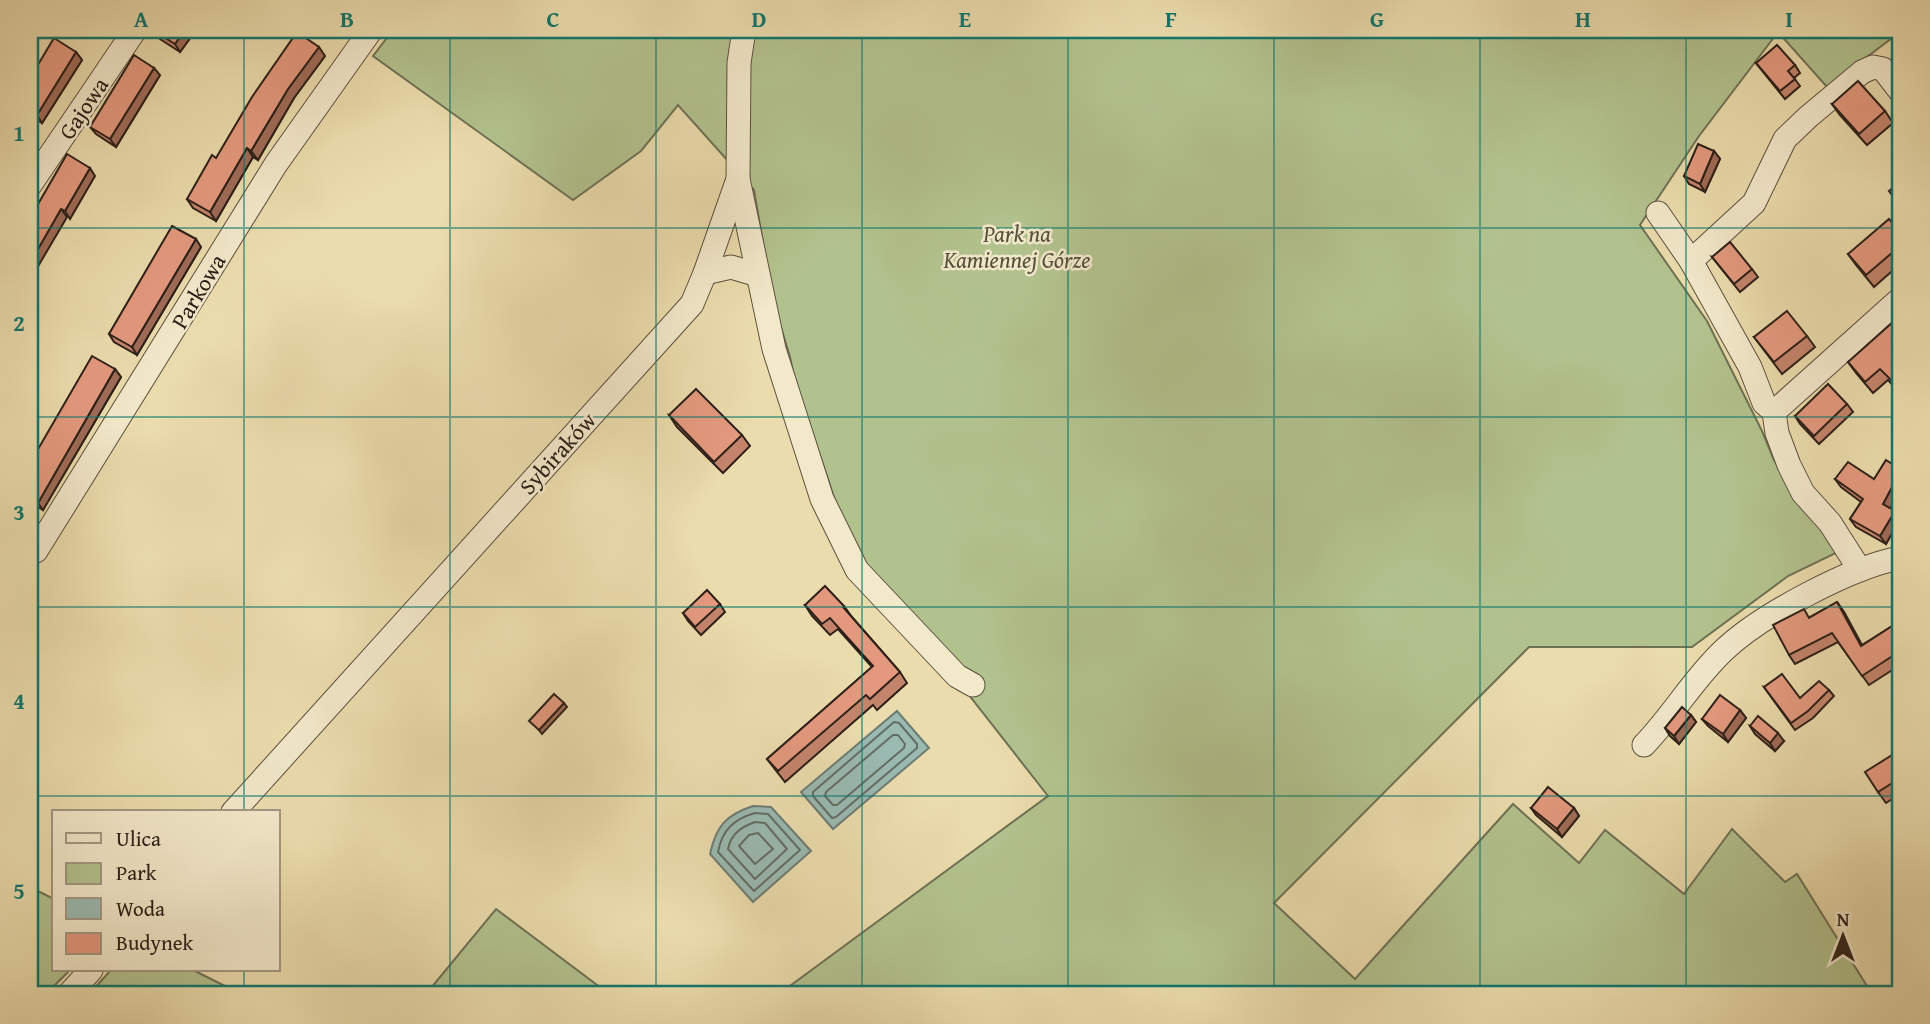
<svg xmlns="http://www.w3.org/2000/svg" width="1930" height="1024" viewBox="0 0 1930 1024" font-family="'Gentium Book Plus',serif">
<style>
.green{fill:#b2c28e;stroke:#6f7153;stroke-width:2}
.water{fill:#9abab2;stroke:#6e7c74;stroke-width:2}
.lines{fill:none;stroke-linecap:round;stroke-linejoin:round}
.shore{stroke:#636d65;stroke-width:2}
.minor-casing{stroke:#5c4f3d;stroke-width:25}
.minor{stroke:#f2e8ca;stroke-width:23}
.wall{fill:#c4846c;stroke:#2c2018;stroke-width:2}
.shaded-wall{fill:#a06b58;stroke:#2c2018;stroke-width:2}
.building{fill:#e4997e;stroke:#2c2018;stroke-width:2}
.grid{fill:none;stroke:#0f766e;stroke-width:2;stroke-opacity:0.55}
.labels{text-anchor:middle;dominant-baseline:central;stroke-width:5;stroke-linejoin:round;paint-order:stroke}
.street-label{font-size:23px;fill:#2c2018;stroke:#f2e8ca}
.park-label{font-size:23px;font-style:italic;fill:#54513b;stroke:#f2e8ca}
.neatline{fill:none;stroke:#0f766e;stroke-width:2.5}
.grid-label{font-size:23px;text-anchor:middle;font-weight:bold;fill:#0f766e}
</style>
<rect width="100%" height="100%" fill="#ebdcad"/>
<filter id="stains"><feTurbulence type="fractalNoise" baseFrequency=".00286" numOctaves="4"/><feColorMatrix values="0 0 0 0 .2 0 0 0 0 .09 0 0 0 0 .02 0 0 0 .5 -.17"/></filter>
<radialGradient id="worn" r=".72"><stop offset=".6" stop-color="#630" stop-opacity="0"/><stop offset="1" stop-color="#630" stop-opacity=".3"/></radialGradient>
<!-- green -->
<g class="green">
<polygon points="393,30 1900,30 1900,32 1827,87 1778,32 1699,136 1640,225 1707,321 1762,431 1774,460 1796,495 1840,551 1788,576 1692,647 1529,647 1274,903 1355,979 1513,804 1579,863 1605,830 1684,894 1732,829 1785,882 1797,874 1872,994 779,994 1048,796 914,625 858,558 845,530 795,381 790,357 773,301 754,190 678,105 641,151 573,200 373,56"/>
<polygon points="30,887 54,899 54,970 70,970 46,994 30,994"/>
<polygon points="496,909 609,994 426,994"/>
<polygon points="111,970 193,970 241,994 89,994"/>
</g>
<!-- water -->
<g class="water">
<polygon points="897,711 929,748 833,829 801,792"/>
<path d="M753,806L771,807L811,851L753,902L710,854C716,826 726,815 753,806Z"/>
</g>
<g class="lines">
<!-- shore -->
<g class="shore">
<polygon points="894,722 899,723 917,744 917,748 836,817 832,818 813,796 813,792"/>
<polygon points="893,735 898,735 905,744 904,748 837,805 833,805 825,796 826,792"/>
<path d="M755,813L768,814L800,850L754,891L718,852C722,830 734,819 755,813Z"/>
<path d="M755,822L765,823L787,849L755,879L728,849C731,834 741,827 755,822Z"/>
<polygon points="758,833 773,849 755,864 739,846 749,835"/>
</g>
<defs>
<g id="minor">
<polyline points="738,179 774,349 822,499 857,570 957,676 973,685"/>
<polyline points="30,185 135,30"/>
<polyline points="1658,213 1691,261"/>
<polyline points="705,273 731,267 758,275"/>
<polyline points="1774,412 1900,299"/>
<polyline points="30,549 36,551 276,164 371,30"/>
<polyline points="1860,570 1830,523 1803,493 1789,465 1777,433 1774,412 1764,403 1750,367 1691,261 1754,203 1785,139 1808,117 1862,72 1873,67 1883,69 1900,91"/>
<path d="M1644,745C1673,715 1694,678 1724,650C1761,615 1851,567 1900,558"/>
<polyline points="233,812 692,304 705,273 738,179 739,63 744,30"/>
<polyline points="69,994 91,970"/>
</g>
</defs>
<!-- minor casing -->
<use href="#minor" class="minor-casing"/>
<!-- minor -->
<use href="#minor" class="minor"/>
</g>
<!-- wall -->
<g class="wall">
<polygon points="155,30 196,30 180,52 160,39 154,31"/>
<polygon points="76,52 82,60 42,123 30,115 30,78"/>
<polygon points="325,56 294,98 258,160 253,157 216,221 193,208 187,199"/>
<polygon points="1756,63 1795,65 1800,73 1794,78 1800,86 1785,99"/>
<polygon points="160,75 116,147 96,134 90,127"/>
<polygon points="1832,104 1885,111 1893,123 1867,145 1840,115"/>
<polygon points="1714,151 1720,159 1705,192 1689,184 1684,176"/>
<polygon points="1900,232 1900,264 1874,287 1856,265 1848,254"/>
<polygon points="201,247 137,355 114,342 109,334"/>
<polygon points="1712,257 1752,269 1758,277 1740,292"/>
<polygon points="1900,328 1900,391 1899,392 1888,380 1873,393 1856,373 1848,362"/>
<polygon points="1807,336 1815,347 1782,374 1754,337"/>
<polygon points="115,369 121,377 43,510 30,502 30,463"/>
<polygon points="1847,404 1853,412 1819,444 1800,424 1795,416"/>
<polygon points="669,415 742,435 750,446 723,473 677,427"/>
<polygon points="1900,469 1900,490 1891,508 1895,511 1900,519 1886,544 1856,527 1850,519 1861,502 1841,487 1835,479 1874,479"/>
<polygon points="1837,602 1844,612 1862,645 1900,621 1900,665 1869,685 1838,642 1795,664 1789,655 1810,617"/>
<polygon points="720,604 725,612 701,635 688,621 683,613"/>
<polygon points="805,605 844,606 852,617 900,672 907,683 877,710 873,705 785,782 767,759 872,667 838,629 830,635 812,616"/>
<polygon points="1764,687 1800,698 1829,690 1834,696 1813,718 1795,730"/>
<polygon points="1740,710 1746,718 1728,742 1708,726 1702,719"/>
<polygon points="1691,715 1696,722 1679,744 1670,736 1665,728"/>
<polygon points="1750,726 1784,741 1775,751 1755,734"/>
<polygon points="1900,750 1900,794 1886,803 1878,792"/>
<polygon points="1531,808 1574,808 1579,816 1562,837 1536,815"/>
</g>
<!-- shaded-wall -->
<g class="shaded-wall">
<polygon points="102,30 110,30 106,36"/>
<polygon points="185,30 196,30 180,52 175,44"/>
<polygon points="319,47 325,56 294,98 258,160 251,151 288,89"/>
<polygon points="76,52 82,60 42,123 37,115"/>
<polygon points="154,68 160,75 116,147 110,139"/>
<polygon points="247,148 253,157 216,221 210,212"/>
<polygon points="1714,151 1720,159 1705,192 1700,184"/>
<polygon points="90,168 95,176 70,219 65,211"/>
<polygon points="61,209 67,217 30,280 30,263"/>
<polygon points="196,239 201,247 137,355 132,347"/>
<polygon points="115,369 121,377 43,510 38,503"/>
<polygon points="1900,472 1900,490 1889,511 1883,504"/>
<polygon points="1895,511 1900,519 1886,544 1880,536"/>
<polygon points="1837,602 1844,612 1867,655 1861,646"/>
<polygon points="564,703 567,707 542,734 539,730"/>
<polygon points="1740,710 1746,718 1728,742 1723,734"/>
<polygon points="1691,715 1696,722 1679,744 1674,736"/>
<polygon points="1778,733 1784,741 1775,751 1770,743"/>
<polygon points="1574,808 1579,816 1562,837 1557,829"/>
</g>
<!-- building -->
<g class="building">
<polygon points="155,30 185,30 175,44 154,31"/>
<polygon points="297,32 319,47 288,89 251,151 247,148 210,212 187,199 212,155 216,158 252,97"/>
<polygon points="54,38 76,52 37,115 30,110 30,78"/>
<polygon points="1777,45 1795,65 1788,71 1795,79 1780,91 1756,63"/>
<polygon points="134,55 154,68 110,139 90,127"/>
<polygon points="1858,81 1885,111 1859,134 1832,104"/>
<polygon points="1698,144 1714,151 1700,184 1684,176"/>
<polygon points="67,154 90,168 65,211 61,209 30,263 30,218"/>
<polygon points="1900,181 1900,205 1889,191"/>
<polygon points="1889,219 1900,232 1900,246 1866,275 1848,254"/>
<polygon points="172,226 196,239 132,347 109,334"/>
<polygon points="1730,242 1752,269 1734,284 1712,257"/>
<polygon points="1787,311 1807,336 1774,362 1754,337"/>
<polygon points="1894,321 1900,328 1900,351 1896,355 1900,360 1900,372 1891,380 1880,369 1865,382 1848,362"/>
<polygon points="92,356 115,369 38,503 30,498 30,463"/>
<polygon points="1828,384 1847,404 1814,436 1795,416"/>
<polygon points="696,389 742,435 714,462 669,415"/>
<polygon points="1886,460 1900,469 1900,472 1883,504 1895,511 1880,536 1850,519 1863,499 1835,479 1848,462 1874,479"/>
<polygon points="825,586 844,606 843,607 900,672 870,699 866,695 778,771 767,759 873,666 830,618 822,624 805,605"/>
<polygon points="707,590 720,604 695,627 683,613"/>
<polygon points="1837,602 1861,646 1900,621 1900,651 1862,676 1832,633 1789,655 1773,625 1804,609 1809,618"/>
<polygon points="1782,674 1800,698 1819,681 1829,690 1808,711 1791,723 1764,687"/>
<polygon points="554,694 564,703 539,730 529,721"/>
<polygon points="1720,695 1740,710 1723,734 1702,719"/>
<polygon points="1682,707 1691,715 1674,736 1665,728"/>
<polygon points="1758,716 1778,733 1770,743 1750,726"/>
<polygon points="1900,750 1900,778 1878,792 1865,772"/>
<polygon points="1548,787 1574,808 1557,829 1531,808"/>
</g>
<!-- grid -->
<path class="grid" d="M244,30V812M450,30V994M656,30V994M862,30V994M1068,30V994M1274,30V994M1480,30V994M1686,30V994M30,228H1900M30,417H1900M30,607H1900M30,796H1900M244,970V994"/>
<g class="labels">
<!-- street labels -->
<g class="street-label">
<text transform="translate(83 108) rotate(-56)">Gajowa</text>
<text transform="translate(198 291) rotate(-59)">Parkowa</text>
<text transform="translate(557 453) rotate(-48)">Sybiraków</text>
</g>
<!-- park labels -->
<g class="park-label">
<text x="1017" y="233">Park na<tspan x="1017" dy="26">Kamiennej Górze</tspan></text>
</g>
</g>
<!-- margin -->
<rect width="1930" height="1024" fill="none" stroke="#ebdcad" stroke-width="77"/>
<!-- legend -->
<rect x="52" y="810" width="228" height="161" fill="#f2e8ca" stroke="#a39883" stroke-width="2"/>
<rect x="66" y="833" width="35" height="10" fill="#f2e8ca" stroke="#a39883" stroke-width="2"/>
<text x="116" y="846" font-size="21" fill="#2c2018">Ulica</text>
<rect x="66" y="863" width="35" height="21" fill="#b2c28e" stroke="#a39883" stroke-width="2"/>
<text x="116" y="880" font-size="21" fill="#2c2018">Park</text>
<rect x="66" y="898" width="35" height="21" fill="#9abab2" stroke="#a39883" stroke-width="2"/>
<text x="116" y="916" font-size="21" fill="#2c2018">Woda</text>
<rect x="66" y="933" width="35" height="21" fill="#e4997e" stroke="#a39883" stroke-width="2"/>
<text x="116" y="950" font-size="21" fill="#2c2018">Budynek</text>
<!-- north arrow -->
<g transform="translate(1843 936)" stroke="#f2e8ca" stroke-width="5" paint-order="stroke">
<path d="M0-5L12 26L0 18L-12 26Z" fill="#2c2018"/>
<text y="-10" font-size="19" font-weight="bold" text-anchor="middle" fill="#2c2018">N</text>
</g>
<rect x="38" y="38" width="1854" height="948" class="neatline"/>
<g class="grid-label">
<text x="141" y="27">A</text>
<text x="347" y="27">B</text>
<text x="553" y="27">C</text>
<text x="759" y="27">D</text>
<text x="965" y="27">E</text>
<text x="1171" y="27">F</text>
<text x="1377" y="27">G</text>
<text x="1583" y="27">H</text>
<text x="1789" y="27">I</text>
<text x="19" y="141">1</text>
<text x="19" y="331">2</text>
<text x="19" y="520">3</text>
<text x="19" y="709">4</text>
<text x="19" y="899">5</text>
</g>
<rect width="100%" height="100%" filter="url(#stains)"/>
<rect width="100%" height="100%" fill="url(#worn)"/>
</svg>
